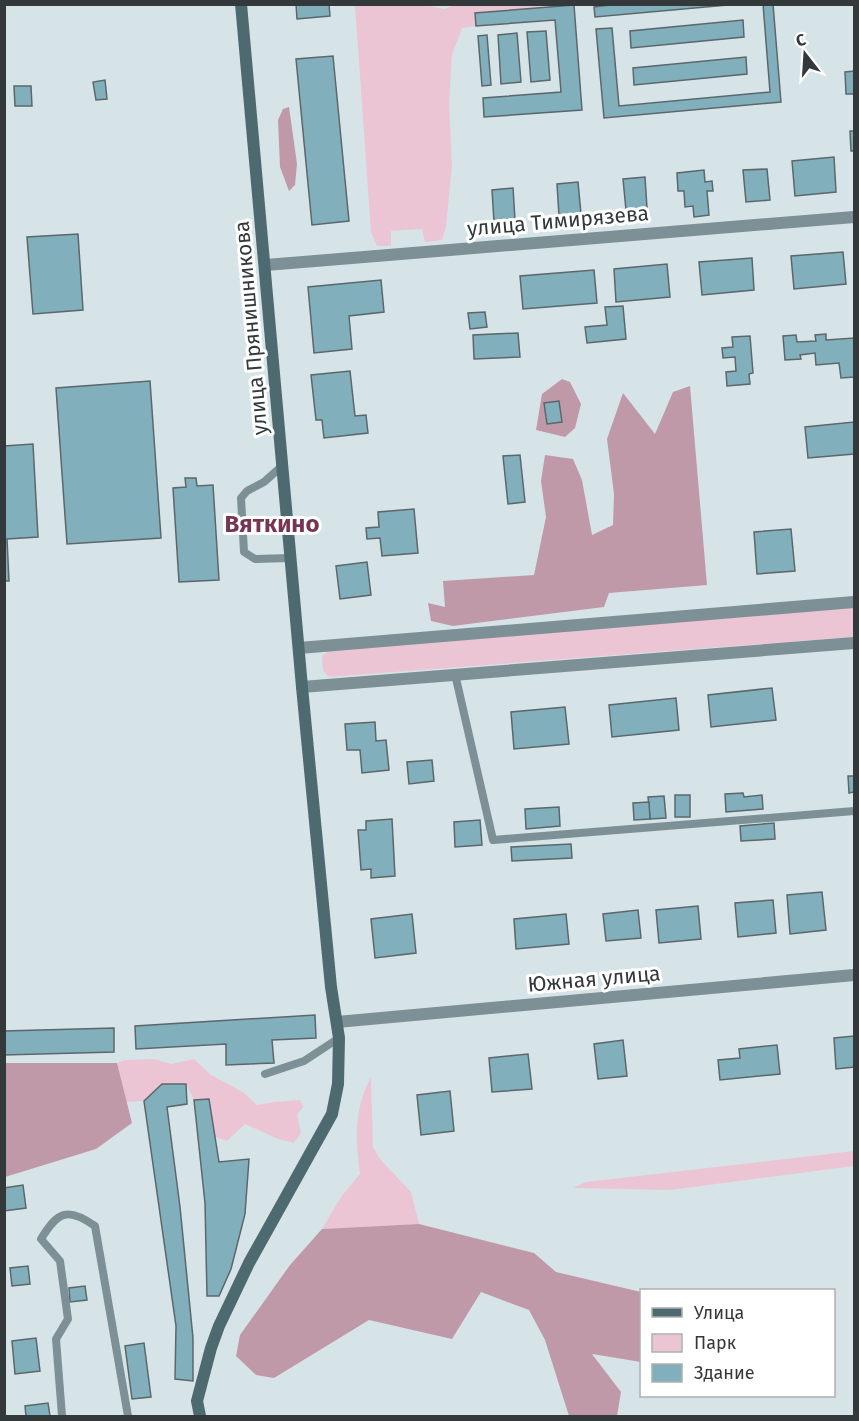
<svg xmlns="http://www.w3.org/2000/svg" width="859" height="1421" viewBox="0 0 859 1421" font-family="'Fira Sans',sans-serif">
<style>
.green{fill:#ecc5d5}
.forest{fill:#c099a9;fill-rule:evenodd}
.building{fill:#82afbc;stroke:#5b676b;stroke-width:1.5}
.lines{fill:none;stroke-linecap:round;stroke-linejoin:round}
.lane{stroke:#7d9096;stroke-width:8}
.street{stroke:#7d9096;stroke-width:12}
.secondary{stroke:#4e6a71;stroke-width:12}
.labels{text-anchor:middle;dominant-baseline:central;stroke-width:6;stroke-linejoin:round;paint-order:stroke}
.street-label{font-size:21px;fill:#33393a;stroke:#fff}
.quarter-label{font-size:24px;font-weight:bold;fill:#773554;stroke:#fff}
</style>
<rect width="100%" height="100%" fill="#d6e4e8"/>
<!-- green -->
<g class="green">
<polygon points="457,4 574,5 475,13 476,26 462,28 452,55 449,104 452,164 446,227 442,240 425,242 422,229 391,231 391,246 377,246 371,232 355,5 425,5 444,9"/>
<polygon points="854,607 854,637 329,677 323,671 322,656 328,651"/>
<polygon points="154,1059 171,1064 194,1059 211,1075 243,1092 257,1105 274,1102 300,1100 303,1107 297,1115 301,1133 294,1143 278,1139 245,1124 227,1141 215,1137 209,1100 194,1100 186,1084 162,1084 144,1101 126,1102 117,1063 125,1060"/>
<path d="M371,1077L373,1147L380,1159L411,1192L419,1224L322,1229L341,1197L360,1174C356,1138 353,1111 371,1077Z"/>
<polygon points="854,1151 854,1166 670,1190 573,1188 586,1182"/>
</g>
<!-- forest -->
<g class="forest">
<polygon points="289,107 297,164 295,185 289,191 280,167 278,120 283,109"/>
<path d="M562,379L570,382L581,404L575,428L565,437L536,430L542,394ZM559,401L562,421L547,424L544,403Z"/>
<polygon points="690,386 707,585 609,593 604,607 453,626 431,621 428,603 445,607 443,581 534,575 546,517 541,481 545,455 573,459 582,480 592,535 613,525 614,494 607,439 623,393 655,434 673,392"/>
<polygon points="5,1063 117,1063 132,1123 96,1149 5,1177"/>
<polygon points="419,1224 534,1253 556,1272 641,1292 641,1362 592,1354 621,1392 617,1416 569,1416 545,1340 529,1310 481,1292 452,1339 369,1320 274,1378 256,1375 236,1356 240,1335 290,1265 322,1229"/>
</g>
<!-- building -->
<g class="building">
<polygon points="296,4 329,4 330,16 297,19"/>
<polygon points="617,4 739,4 595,17 594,7"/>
<polygon points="763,4 773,4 781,102 604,118 596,29 612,28 619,106 770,92"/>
<polygon points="574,5 582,110 484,117 483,98 561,92 555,20 476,26 475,13"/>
<polygon points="743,20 744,37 631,48 630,31"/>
<polygon points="546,31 550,80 531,82 527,32"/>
<polygon points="517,33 521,82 501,84 498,35"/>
<polygon points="487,35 491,85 482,86 478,36"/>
<polygon points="333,56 349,221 312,225 296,59"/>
<polygon points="746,57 747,74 634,85 633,68"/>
<polygon points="854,71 854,94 846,94 845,72"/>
<polygon points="105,80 107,99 96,100 93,82"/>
<polygon points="14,86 31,86 32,106 15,106"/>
<polygon points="850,131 854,131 854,151 851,151"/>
<polygon points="834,157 836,192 795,196 792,161"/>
<polygon points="767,169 770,200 746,202 743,170"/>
<polygon points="704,170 705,182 712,181 713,191 707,191 709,215 694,217 693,206 685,207 684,191 678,191 677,173"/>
<polygon points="645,177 647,208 626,210 623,179"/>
<polygon points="578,182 581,214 559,216 557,184"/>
<polygon points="513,188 515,220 494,222 492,190"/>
<polygon points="78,234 83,310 33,314 27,237"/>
<polygon points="843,252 846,284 794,289 791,256"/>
<polygon points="752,258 754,290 702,295 699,262"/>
<polygon points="667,264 670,297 616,302 614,269"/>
<polygon points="594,270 597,303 523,309 520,276"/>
<polygon points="381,280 384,312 349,316 352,349 314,353 308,287"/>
<polygon points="623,306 626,339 587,343 585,327 607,325 605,307"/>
<polygon points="485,312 487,327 470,329 468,313"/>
<polygon points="518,333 520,357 474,359 473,335"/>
<polygon points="826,334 826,340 854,338 854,377 841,378 839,363 816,365 815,353 800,355 801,359 785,360 783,336 796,335 797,342 816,341 815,335"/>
<polygon points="750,336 753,373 749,374 750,384 727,386 726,372 736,371 735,357 723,358 722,348 733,347 732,337"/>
<polygon points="350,371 355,416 366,415 368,433 324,438 322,420 316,420 311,375"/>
<polygon points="150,381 161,538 67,544 56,388"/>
<polygon points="559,401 562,422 547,424 544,403"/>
<polygon points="854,422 854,454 808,458 805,427"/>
<polygon points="33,444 38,537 7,539 9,581 4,581 4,446"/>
<polygon points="520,455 525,502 508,504 503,456"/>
<polygon points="185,478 196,478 197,486 213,485 219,580 179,582 173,488 186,487"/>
<polygon points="414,509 418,553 382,556 380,538 367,539 366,528 379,527 378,512"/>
<polygon points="791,529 795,571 757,574 754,532"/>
<polygon points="367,562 371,595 340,599 336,566"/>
<polygon points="772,688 776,720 711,727 708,695"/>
<polygon points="676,698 679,730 612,737 609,705"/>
<polygon points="565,707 569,744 514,749 511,712"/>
<polygon points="375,722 376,741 386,740 389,770 362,773 360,750 347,750 345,724"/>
<polygon points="432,760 434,781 409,784 407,762"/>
<polygon points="848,776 854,776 854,792 849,793"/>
<polygon points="743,793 744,797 762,795 763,809 726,812 725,794"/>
<rect x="675" y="795" width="15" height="22"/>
<polygon points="664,796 666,818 650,819 648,797"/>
<polygon points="649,802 650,819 634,820 633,803"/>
<polygon points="559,807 560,826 526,829 525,809"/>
<polygon points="392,819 395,876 371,878 371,869 361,870 358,830 366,830 366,821"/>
<polygon points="480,820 482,845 455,847 454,822"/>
<polygon points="774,823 775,839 741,841 740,826"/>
<polygon points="571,844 572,858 512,861 511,847"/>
<polygon points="822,892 826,930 790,934 787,895"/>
<polygon points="773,900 776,933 738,937 735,903"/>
<polygon points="698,906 701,939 659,943 656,910"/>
<polygon points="638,910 641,938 606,941 603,914"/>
<polygon points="412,914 416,953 375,958 371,919"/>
<polygon points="566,914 569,944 516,949 514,919"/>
<polygon points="315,1015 316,1038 272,1040 274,1063 226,1065 226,1044 136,1049 135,1026"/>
<polygon points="114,1028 114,1052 4,1055 4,1031"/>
<polygon points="854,1036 854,1067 836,1069 834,1038"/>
<polygon points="623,1040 627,1076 598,1079 594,1044"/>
<polygon points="777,1045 780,1074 720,1080 718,1060 740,1058 739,1049"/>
<polygon points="528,1054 532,1089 492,1092 489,1058"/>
<polygon points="162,1084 186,1084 187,1104 167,1107 180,1207 193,1338 193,1381 175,1379 176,1326 144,1101"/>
<polygon points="450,1091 454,1131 421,1135 417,1095"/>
<polygon points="209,1099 219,1162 249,1159 245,1214 231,1269 219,1296 207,1296 205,1203 194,1100"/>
<polygon points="23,1185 26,1208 4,1211 4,1188"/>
<polygon points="28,1266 30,1284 12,1286 10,1268"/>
<polygon points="85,1286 87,1300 70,1302 69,1288"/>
<polygon points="36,1338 40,1371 15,1374 12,1341"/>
<polygon points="144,1343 151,1397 132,1399 125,1346"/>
<polygon points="48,1403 50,1416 26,1416 25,1406"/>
</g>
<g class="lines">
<!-- lane -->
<g class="lane">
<polyline points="282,466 264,482 247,491 241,498 244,552 255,559 290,558"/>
<polyline points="455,674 493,840 854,811"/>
<polyline points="265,1074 304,1061 339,1038"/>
<path d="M62,1416L56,1339L68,1319L60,1261L41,1239C58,1211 68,1207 95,1226L128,1416"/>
</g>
<!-- street -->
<g class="street">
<polyline points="266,265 854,217"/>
<polyline points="299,648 854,602"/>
<polyline points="302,687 854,643"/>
<polyline points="337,1022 854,975"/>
</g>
<!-- secondary -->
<polyline class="secondary" points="200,1416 197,1401 211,1348 219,1326 249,1263 332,1114 338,1084 339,1038 331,987 302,687 241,4"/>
</g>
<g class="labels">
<!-- street labels -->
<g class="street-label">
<text transform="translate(558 221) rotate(-5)">улица Тимирязева</text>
<text transform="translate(251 328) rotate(-95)">улица Прянишникова</text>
<text transform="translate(594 979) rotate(-5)">Южная улица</text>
</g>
<!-- quarter labels -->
<g class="quarter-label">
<text x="272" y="524">Вяткино</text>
</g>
</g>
<!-- border -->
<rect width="859" height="1421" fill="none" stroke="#33393a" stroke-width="12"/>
<!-- legend -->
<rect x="640" y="1289" width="195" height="108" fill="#ffffff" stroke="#adb0b0" stroke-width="1.5"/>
<rect x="652" y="1308" width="30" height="9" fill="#4e6a71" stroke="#adb0b0" stroke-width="1.5"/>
<text x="694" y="1319" font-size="18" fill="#33393a">Улица</text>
<rect x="652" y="1334" width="30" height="18" fill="#ecc5d5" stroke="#adb0b0" stroke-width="1.5"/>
<text x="694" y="1349" font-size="18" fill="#33393a">Парк</text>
<rect x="652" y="1364" width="30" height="18" fill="#82afbc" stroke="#adb0b0" stroke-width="1.5"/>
<text x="694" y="1379" font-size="18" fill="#33393a">Здание</text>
<!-- north arrow -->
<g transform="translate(805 54) rotate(343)" stroke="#ffffff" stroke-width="4.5" paint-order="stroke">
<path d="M0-4.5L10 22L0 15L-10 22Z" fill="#33393a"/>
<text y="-9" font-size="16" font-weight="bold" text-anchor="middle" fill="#33393a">С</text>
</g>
</svg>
